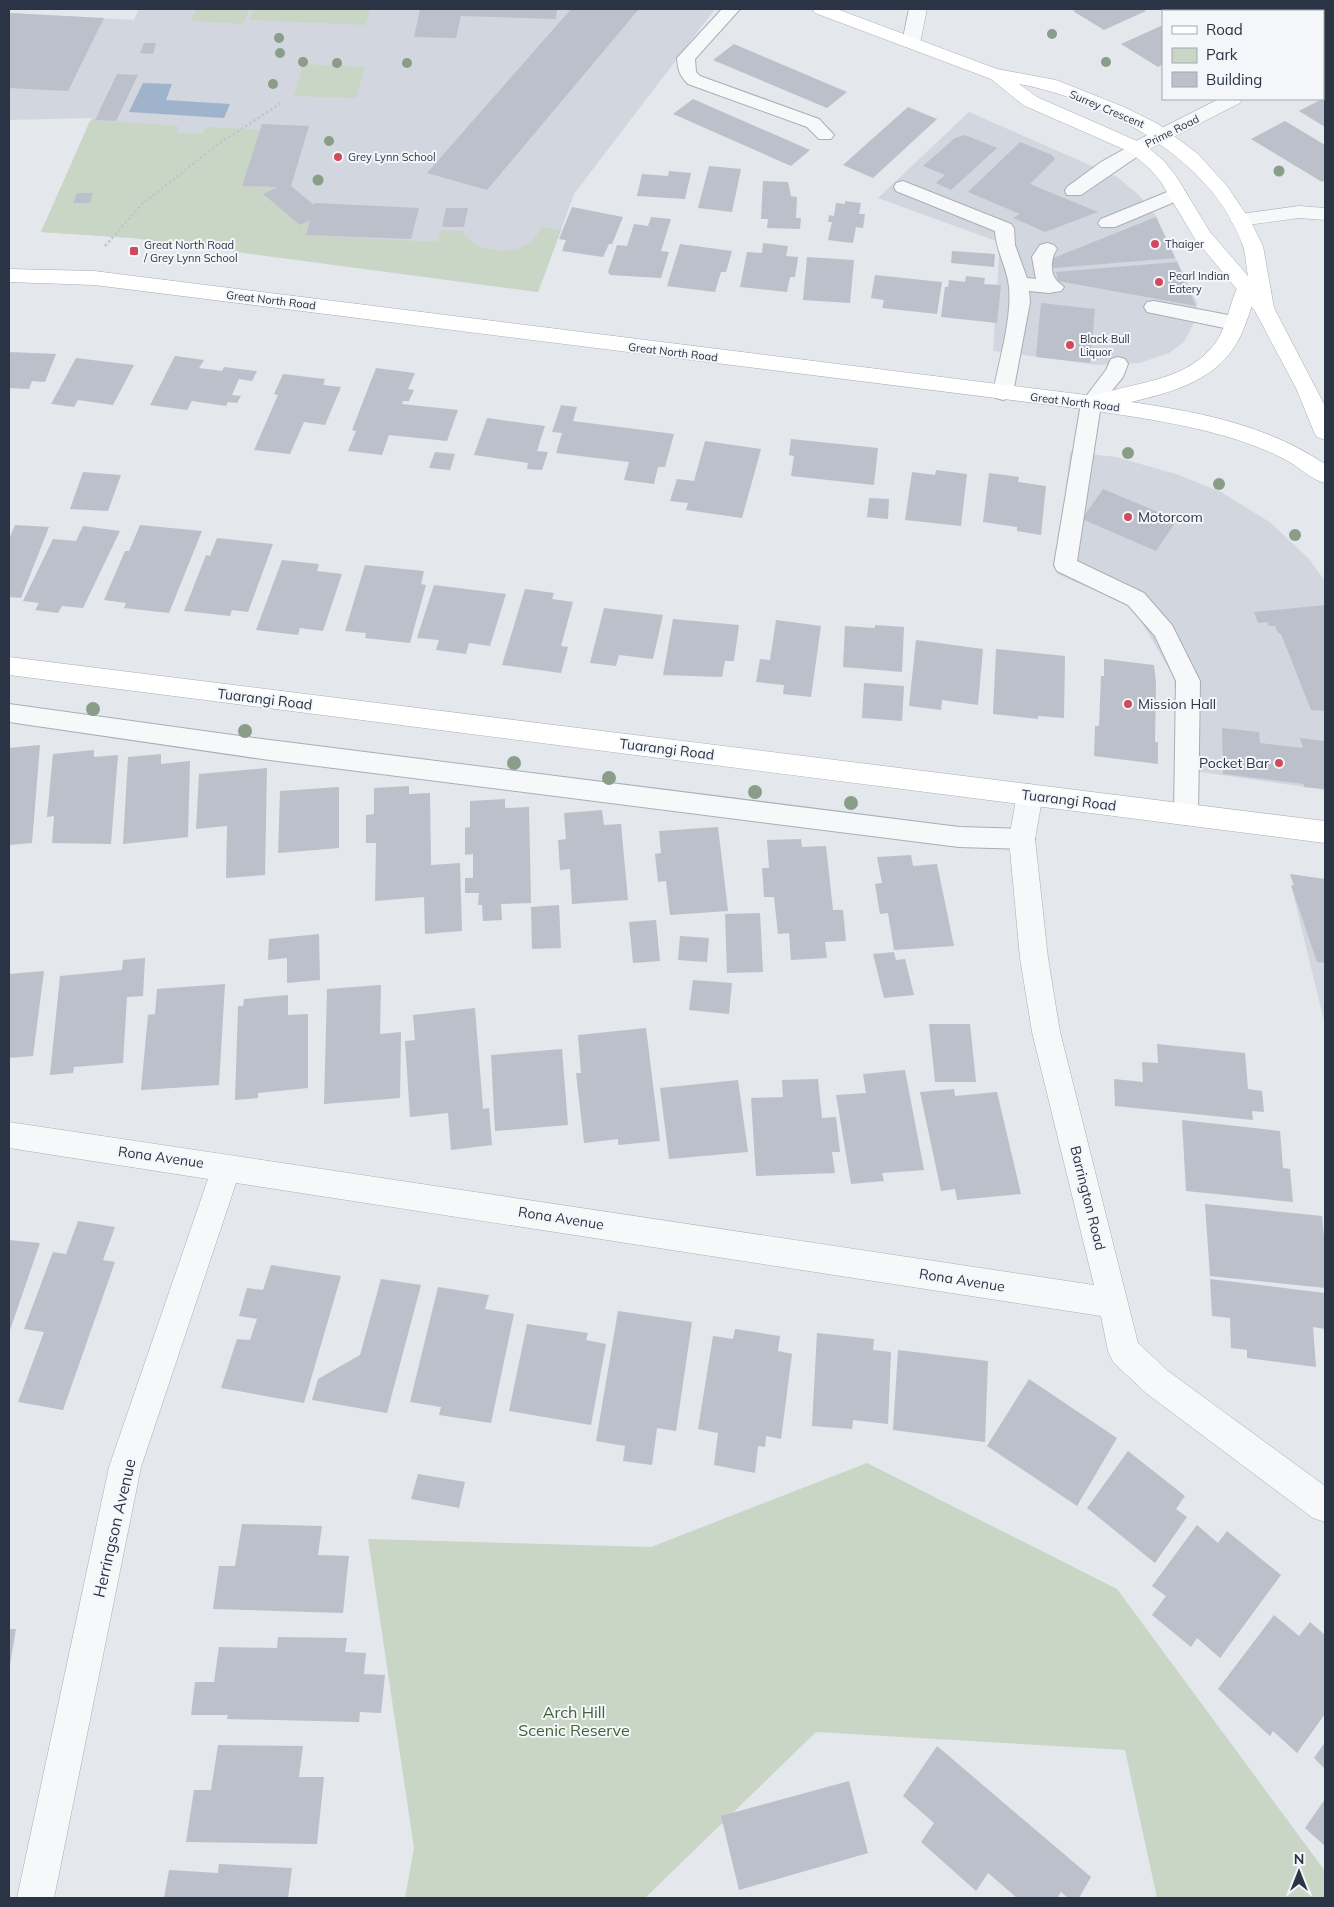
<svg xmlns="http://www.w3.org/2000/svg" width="1334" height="1907" viewBox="0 0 1334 1907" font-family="Mulish,sans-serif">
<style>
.built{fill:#d2d6de}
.green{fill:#c9d6c5}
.water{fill:#9fb4cc}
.building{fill:#bbc0ca}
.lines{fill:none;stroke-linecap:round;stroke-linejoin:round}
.lane-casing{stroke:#a9aeb7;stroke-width:2}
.street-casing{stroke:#a9aeb7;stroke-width:1}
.secondary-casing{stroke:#a9aeb7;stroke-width:1}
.primary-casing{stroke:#a3abb8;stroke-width:1}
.path{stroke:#c2c5cb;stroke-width:2.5;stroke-dasharray:2.5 2.5;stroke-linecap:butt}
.lane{fill:#f7f8fa;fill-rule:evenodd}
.street{fill:#f7f8fa;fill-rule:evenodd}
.secondary{fill:#fff;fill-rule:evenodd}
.primary{fill:#fff;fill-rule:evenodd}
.tree{fill:#899d89}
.poi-dot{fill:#d1495b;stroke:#f4f6f9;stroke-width:2}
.labels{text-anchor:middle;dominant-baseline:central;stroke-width:4;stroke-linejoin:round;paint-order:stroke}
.far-street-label{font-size:11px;fill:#2b3445;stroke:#f4f6f9}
.far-poi-label{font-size:11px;fill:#2b3445;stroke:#f4f6f9;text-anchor:start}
.poi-label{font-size:14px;fill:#2b3445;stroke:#f4f6f9;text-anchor:start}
.street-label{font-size:14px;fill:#2b3445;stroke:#f4f6f9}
.near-street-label{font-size:16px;fill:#2b3445;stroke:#f4f6f9}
.near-park-label{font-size:16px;fill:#3f6138;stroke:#f4f6f9}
</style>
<rect width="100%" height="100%" fill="#e4e7ec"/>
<!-- built -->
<g class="built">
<polygon points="139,9 715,9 574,194 538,292 133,238 41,232 92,118 9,120 9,13 134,20"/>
<polygon points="969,112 1117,177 1138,194 1156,216 1197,303 1197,317 1184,342 1169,353 1140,363 1097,365 993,351 999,255 996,241 878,198"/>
<polygon points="1070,452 1116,457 1176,474 1221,492 1271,523 1309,559 1325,581 1325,790 1180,769 1174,677 1132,606 1057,574"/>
<polygon points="1291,885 1325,891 1325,1025"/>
</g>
<!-- green -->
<g class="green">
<polygon points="196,9 249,9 243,24 191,21"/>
<polygon points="254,9 370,9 365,25 249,20"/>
<polygon points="303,64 365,67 356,98 294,96"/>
<path d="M95,120L178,126L177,133L203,134L206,127L260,130L242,186L278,187L264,194L300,225L310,220L306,235L438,242L441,230L462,231C465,235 469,240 473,243C489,253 519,254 533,240C536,236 539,231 542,227L561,230L538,292L133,238L41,232L90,121Z"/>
<polygon points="867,1463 1117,1589 1325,1871 1325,1898 1157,1898 1125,1750 816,1732 645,1898 405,1898 414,1848 368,1539 651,1547"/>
</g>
<!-- water -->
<polygon class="water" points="143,83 172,84 166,100 230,104 224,118 129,112"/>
<!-- building -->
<g class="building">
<polygon points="420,9 557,9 556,19 461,16 456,38 414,37"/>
<polygon points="571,9 639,9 487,190 427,173"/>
<polygon points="1079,9 1142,9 1146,11 1104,30 1073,11"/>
<polygon points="1227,9 1263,9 1268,11 1231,11"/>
<polygon points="9,13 104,18 68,91 9,88"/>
<polygon points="1163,25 1163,64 1158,67 1121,44"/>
<polygon points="144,43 156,43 153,54 140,53"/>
<polygon points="734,44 847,92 827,108 713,60"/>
<polygon points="117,74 138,75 116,121 95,120"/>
<polygon points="693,99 810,150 791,166 673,114"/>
<polygon points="1322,99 1325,101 1325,127 1299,111"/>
<polygon points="908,107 937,119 873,178 843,165"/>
<polygon points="1285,121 1325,145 1325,180 1322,182 1251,139"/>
<polygon points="262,124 309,126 291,186 314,205 315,203 419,208 411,239 306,235 310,220 300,225 263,194 278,187 242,186"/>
<polygon points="965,135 997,148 951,190 936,183 945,175 923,166 955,138"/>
<polygon points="1020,142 1052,155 1055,159 1030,184 1098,212 1045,232 1013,218 1020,214 968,192"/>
<polygon points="709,166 741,169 732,212 698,208"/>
<polygon points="669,171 691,173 685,199 637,196 642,174 668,176"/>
<polygon points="763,181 788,182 791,196 797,197 796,218 801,218 800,229 767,228 768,219 761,219"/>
<polygon points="77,193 93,193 90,203 73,203"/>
<polygon points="845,201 861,203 859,214 865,214 863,228 856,227 853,243 828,240 832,222 828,222 829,215 834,216 836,203 845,204"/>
<polygon points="572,207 623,217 612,244 609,244 603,257 562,251 566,240 559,239"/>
<polygon points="446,208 468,208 464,227 442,227"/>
<polygon points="651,217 671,219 661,251 669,252 661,278 610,275 608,272 617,245 627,246 634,224 648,226"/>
<polygon points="1156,217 1175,258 1054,268 1051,259"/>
<polygon points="763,243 788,246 786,256 798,257 795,277 790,277 787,292 740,287 747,252 762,253"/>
<polygon points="680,244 732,251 726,272 721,272 715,292 667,286"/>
<polygon points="952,251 995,254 994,267 951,263"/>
<polygon points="807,257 854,260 850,303 803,300"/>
<polygon points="1177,262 1196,306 1058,281 1056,272"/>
<polygon points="875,275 942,282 937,314 882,308 884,300 871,298"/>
<polygon points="966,276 985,278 984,284 1001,285 997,323 941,317 945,287 948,287 949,280 965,282"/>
<polygon points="1041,303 1095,309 1090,363 1036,357"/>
<polygon points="9,352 56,354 45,382 32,381 29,389 9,388"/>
<polygon points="175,356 204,360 199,368 222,371 224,367 257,371 252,381 239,379 232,395 241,396 237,403 228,402 226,406 192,401 187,410 150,405"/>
<polygon points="76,358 134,365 113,405 78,400 74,407 51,404"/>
<polygon points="376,368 415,373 408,389 414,390 409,401 403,401 402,404 458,410 447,441 389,435 382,455 348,451 356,431 352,430"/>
<polygon points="283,374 325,379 323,385 341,387 325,425 304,422 290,454 254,450 278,395 274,394"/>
<polygon points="561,405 577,407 573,421 674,434 665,467 658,467 654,484 624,480 629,462 556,453 562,433 552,432"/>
<polygon points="487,418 545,426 537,451 548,452 542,470 527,469 528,463 474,455"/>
<polygon points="791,439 878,448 874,485 791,476 794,456 789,455"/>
<polygon points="705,441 761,449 742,518 686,510 688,503 670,501 677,479 694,481"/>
<polygon points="435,452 455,454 450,470 429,468"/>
<polygon points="936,470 967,474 961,526 905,520 912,472 935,475"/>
<polygon points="83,472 121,475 108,511 70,509"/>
<polygon points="989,473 1019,477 1018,482 1046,486 1041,535 1017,531 1017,527 983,522"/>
<polygon points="1103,489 1177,520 1156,551 1082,519"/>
<polygon points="869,498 889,499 888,519 867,517"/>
<polygon points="15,525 49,527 21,598 9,597 9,539"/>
<polygon points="140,525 202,531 169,613 124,608 126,603 104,600 125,551 129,551"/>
<polygon points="83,526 120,531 83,608 62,606 58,613 35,610 39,603 23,601 53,539 76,541"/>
<polygon points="217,538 273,544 248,612 232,610 230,616 184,611 206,555 210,556"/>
<polygon points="282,560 319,564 317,571 342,574 323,631 300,628 298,635 256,630"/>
<polygon points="365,565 424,571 421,584 426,585 410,643 365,638 366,633 345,631"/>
<polygon points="434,585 506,594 490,646 469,643 466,654 436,650 439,640 417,638"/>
<polygon points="525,589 554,593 552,599 573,602 561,646 568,647 561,673 502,665"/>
<polygon points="1325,605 1325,711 1311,710 1281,634 1278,633 1275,626 1269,626 1267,622 1258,623 1254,612"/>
<polygon points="604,608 663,615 653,659 619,655 616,666 590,663"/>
<polygon points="673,619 739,625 734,661 725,661 722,677 663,675"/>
<polygon points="776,620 821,626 811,697 783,694 784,685 756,682 760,659 770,660"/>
<polygon points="875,625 904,627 902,672 843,667 845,626 875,628"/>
<polygon points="916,640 983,649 978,705 942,700 941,710 909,706"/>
<polygon points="996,649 1065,656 1064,718 1038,716 1038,719 993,714"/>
<polygon points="1104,659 1154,665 1156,683 1155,742 1158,742 1158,764 1094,756 1095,726 1099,726 1101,676 1104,676"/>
<polygon points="864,683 904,686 902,721 862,718"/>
<polygon points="1222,728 1259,732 1260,743 1303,748 1300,738 1325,741 1325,789 1304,787 1304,784 1223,774"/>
<polygon points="40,745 32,843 9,845 9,748"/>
<polygon points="94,750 94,757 118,755 111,844 52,843 54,816 47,817 53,754"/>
<polygon points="161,754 161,764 190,761 188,837 123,844 128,757"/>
<polygon points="267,768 265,875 226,878 227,826 196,829 199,774"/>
<polygon points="409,786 409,794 430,793 431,865 460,863 462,931 425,934 424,897 375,901 376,843 366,843 366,815 374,814 374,788"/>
<polygon points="339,787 339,848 278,853 280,791"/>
<polygon points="505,799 505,808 529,807 531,903 501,904 502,920 483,921 482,905 478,905 479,893 465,893 465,878 473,878 473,854 465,855 465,828 470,827 470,801"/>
<polygon points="602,810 604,825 621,824 628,900 572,904 570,869 560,870 558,840 566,839 564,813"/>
<polygon points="718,827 728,911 670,915 666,881 658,882 655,854 661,853 659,831"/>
<polygon points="801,839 802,847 826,846 833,910 843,910 846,941 825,942 827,958 791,960 789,933 778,934 774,897 764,897 762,868 769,868 767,840"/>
<polygon points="911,855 913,866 937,864 954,946 894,950 888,913 880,914 875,884 882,883 877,857"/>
<polygon points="1290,874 1325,879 1325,963 1317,962 1291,885 1294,886"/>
<polygon points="559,905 561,948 532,949 531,907"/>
<polygon points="760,913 763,972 727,973 725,914"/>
<polygon points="656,920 660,961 633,963 629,922"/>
<polygon points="319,934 320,980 287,983 287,958 268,960 269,939"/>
<polygon points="680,936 709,938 707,962 678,960"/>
<polygon points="894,952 896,960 905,959 914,995 884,998 873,954"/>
<polygon points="145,958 143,996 127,997 123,1063 74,1067 73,1073 50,1075 60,976 122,970 123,960"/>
<polygon points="44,971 33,1056 9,1058 9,974"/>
<polygon points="693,980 732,983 729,1014 689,1010"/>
<polygon points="225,984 219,1085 141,1090 148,1015 155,1014 157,989"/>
<polygon points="381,985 380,1034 401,1032 400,1098 324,1104 327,989"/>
<polygon points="288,995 288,1015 308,1014 308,1088 258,1093 258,1098 235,1100 238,1006 243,1006 244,999"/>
<polygon points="475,1008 483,1109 489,1108 492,1145 451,1150 448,1113 410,1117 405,1041 415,1040 413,1015"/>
<polygon points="929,1024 970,1024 976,1082 935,1082"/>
<polygon points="646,1028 660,1141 618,1145 618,1139 584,1143 576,1073 581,1073 578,1035"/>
<polygon points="1157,1044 1245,1053 1248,1089 1262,1091 1264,1112 1252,1111 1253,1120 1115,1106 1114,1079 1143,1082 1142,1062 1158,1063"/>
<polygon points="562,1049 568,1125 495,1131 491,1055"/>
<polygon points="905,1070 924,1170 882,1173 884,1181 851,1184 836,1095 866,1093 863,1074"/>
<polygon points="818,1079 822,1118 836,1117 840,1152 832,1152 835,1173 756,1176 751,1098 783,1097 782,1080"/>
<polygon points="738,1080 748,1152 669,1159 660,1088"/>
<polygon points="954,1089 955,1096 997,1092 1021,1194 957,1200 955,1189 941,1191 920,1092"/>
<polygon points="1182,1120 1280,1131 1283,1168 1290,1169 1293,1202 1186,1191"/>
<polygon points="1205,1204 1322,1216 1325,1249 1325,1288 1210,1276"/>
<polygon points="78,1221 115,1227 103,1260 115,1262 63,1410 18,1402 44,1332 24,1329 53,1252 66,1254"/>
<polygon points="9,1240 40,1243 9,1333"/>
<polygon points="271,1265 341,1276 304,1403 221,1388 237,1339 250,1340 257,1319 239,1316 247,1288 263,1290"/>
<polygon points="381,1279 421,1285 387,1413 312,1400 318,1379 360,1355"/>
<polygon points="1210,1279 1325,1293 1325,1329 1313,1327 1316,1367 1247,1358 1247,1350 1231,1348 1230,1318 1212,1316"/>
<polygon points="438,1287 489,1295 485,1309 514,1314 491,1423 439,1415 441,1407 410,1402"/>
<polygon points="618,1311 692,1322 676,1431 657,1428 652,1465 623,1461 625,1446 596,1441"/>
<polygon points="527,1324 588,1333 586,1340 606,1344 591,1425 509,1411"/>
<polygon points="735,1329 780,1336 778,1351 792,1354 781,1439 766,1436 765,1447 758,1446 755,1473 714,1465 718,1433 698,1429 713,1336 733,1339"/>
<polygon points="817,1333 874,1339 873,1350 891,1352 888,1424 853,1420 852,1429 812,1426"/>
<polygon points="898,1350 988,1361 985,1442 893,1430"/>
<polygon points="1029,1379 1117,1438 1077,1506 987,1446"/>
<polygon points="1128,1451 1185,1496 1176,1509 1187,1517 1155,1563 1087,1508"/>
<polygon points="418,1474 465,1482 459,1508 411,1499"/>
<polygon points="242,1524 322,1526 318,1555 349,1556 343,1613 213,1609 219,1566 235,1566"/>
<polygon points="1197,1525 1218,1543 1227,1531 1281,1575 1220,1658 1197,1638 1191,1647 1152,1615 1166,1596 1152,1586"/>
<polygon points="1274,1615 1299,1636 1310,1622 1325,1635 1325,1714 1297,1753 1273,1731 1270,1736 1218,1689"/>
<polygon points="9,1629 16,1629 10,1665 9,1665"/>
<polygon points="278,1637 347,1638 345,1652 366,1653 364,1674 385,1675 381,1713 360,1712 359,1722 227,1719 228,1715 191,1715 195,1682 214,1682 219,1647 277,1648"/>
<polygon points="1325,1742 1325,1769 1314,1758"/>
<polygon points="218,1745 303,1746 299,1777 324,1777 317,1844 186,1842 194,1790 211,1790"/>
<polygon points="937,1746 1091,1877 1079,1898 1068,1898 1061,1892 1057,1898 1017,1898 988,1873 976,1891 921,1842 934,1823 903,1796"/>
<polygon points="849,1781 868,1853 739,1890 721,1816"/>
<polygon points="1325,1799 1325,1846 1305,1828"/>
<polygon points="219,1864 292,1868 288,1898 164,1898 169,1870 218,1873"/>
</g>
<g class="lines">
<defs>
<g id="lane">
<path d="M722,9H740L695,59L696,72L700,76L819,119L834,135L831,139H819L807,127L688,84C679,75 678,70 677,58Z"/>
<polygon points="1137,142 1144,144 1146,148 1144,152 1081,195 1067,195 1065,191 1067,187 1101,162"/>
<path d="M903,181L1011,224L1014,228L1015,245L1027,278L1036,279L1032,257L1040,245L1047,243L1054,245L1057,249C1051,257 1049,274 1058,282C1060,284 1062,285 1064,287L1061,291L1049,293L1029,291L1030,302L1013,393L1010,398L1003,400L996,398L993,393C999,361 1012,319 1009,287C1007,267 996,251 995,231L896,191L894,187L896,183Z"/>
<polygon points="1177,188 1184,190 1186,194 1184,198 1115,227 1101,227 1098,223 1101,219"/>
<polygon points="1154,301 1234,316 1241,318 1244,323 1241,328 1234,330 1147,312 1144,307 1147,302"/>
<polygon points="1118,357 1125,359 1128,364 1123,377 1101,404 1077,561 1144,593 1172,625 1200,681 1198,815 1195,822 1186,825 1177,822 1174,815 1176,681 1155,636 1128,605 1057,571 1054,565 1081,403 1106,370 1111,359"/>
<polygon points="9,704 262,739 959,827 1022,829 1031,832 1035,839 1031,846 1022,849 959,847 262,759 9,722"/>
</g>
<g id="street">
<polygon points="909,9 927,9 920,43 917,47 905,47 902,43"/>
<polygon points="1323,45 1325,45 1325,57 1323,58"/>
<polygon points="1219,99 1242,99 1240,103 1144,152 1130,152 1127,148 1130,144"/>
<polygon points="1299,206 1325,208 1325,220 1299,218 1240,226 1233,224 1230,220 1233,216 1240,214"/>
<polygon points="1030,784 1039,787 1043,794 1035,839 1048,958 1060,1032 1138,1343 1168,1371 1325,1486 1325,1522 1313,1518 1146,1393 1113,1362 1108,1351 1101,1316 236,1183 141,1467 54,1898 17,1898 109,1467 208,1179 9,1148 9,1122 1094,1285 1032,1032 1020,958 1009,839 1017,794 1021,787"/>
</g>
<g id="secondary">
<path d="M812,9H837L997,69L1056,80L1124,107L1158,124L1198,154L1227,186L1250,220L1263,246L1274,308L1325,406V440L1317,437L1314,432L1296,388L1255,311L1195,239L1161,182L1150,169L1130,152L1023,105L991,79L815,13ZM1019,84C1103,99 1214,160 1243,246C1246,255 1246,266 1248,276L1210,232L1176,176L1164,161L1144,144L1037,97Z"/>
<polygon points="9,657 1325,821 1325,843 9,675"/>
</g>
<path id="primary" d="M9,269L94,271L1094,396C1137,381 1190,382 1218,339C1227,324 1230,304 1237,288L1240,283L1247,281L1254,283L1257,288C1252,304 1248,320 1241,335C1221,379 1174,392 1131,402C1199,412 1267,425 1325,464V483C1313,480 1303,471 1293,464C1281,457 1268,451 1255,446C1202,426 1146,419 1091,410L94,285L9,282Z"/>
</defs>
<!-- lane casing -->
<use href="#lane" class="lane-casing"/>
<!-- street casing -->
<use href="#street" class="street-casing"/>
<!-- secondary casing -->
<use href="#secondary" class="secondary-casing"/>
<!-- primary casing -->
<use href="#primary" class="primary-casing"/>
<!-- path -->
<polyline class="path" points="105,246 142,204 217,145 281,103"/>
<!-- lane -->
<use href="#lane" class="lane"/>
<!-- street -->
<use href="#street" class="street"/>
<!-- secondary -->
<use href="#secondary" class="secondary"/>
<!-- primary -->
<use href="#primary" class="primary"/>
</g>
<!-- trees -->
<g class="tree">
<circle cx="1052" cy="34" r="5"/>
<circle cx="279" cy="38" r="5"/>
<circle cx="280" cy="53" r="5"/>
<circle cx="303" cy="62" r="5"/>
<circle cx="1106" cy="62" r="5"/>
<circle cx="337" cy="63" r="5"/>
<circle cx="407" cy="63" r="5"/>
<circle cx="273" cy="84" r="5"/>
<circle cx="329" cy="141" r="5"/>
<circle cx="1279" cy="171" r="5.5"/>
<circle cx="318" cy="180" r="5.5"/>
<circle cx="1128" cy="453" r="6"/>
<circle cx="1219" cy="484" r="6"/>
<circle cx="1295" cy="535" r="6"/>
<circle cx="93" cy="709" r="7"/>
<circle cx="245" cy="731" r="7"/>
<circle cx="514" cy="763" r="7"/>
<circle cx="609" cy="778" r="7"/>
<circle cx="755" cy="792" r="7"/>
<circle cx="851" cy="803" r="7"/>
</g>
<!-- markers -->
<g class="poi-dot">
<circle cx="338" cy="157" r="5"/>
<circle cx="1155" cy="244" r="5"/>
<rect x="129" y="246" width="10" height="10" rx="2.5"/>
<circle cx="1159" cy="282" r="5"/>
<circle cx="1070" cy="345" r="5"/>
<circle cx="1128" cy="517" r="5"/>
<circle cx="1128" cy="704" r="5"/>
<circle cx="1279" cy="763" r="5"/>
</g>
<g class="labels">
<!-- far-street labels -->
<g class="far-street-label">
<text transform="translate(1107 109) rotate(23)">Surrey Crescent</text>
<text transform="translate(1172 131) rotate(-27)">Prime Road</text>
<text transform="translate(271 300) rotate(7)">Great North Road</text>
<text transform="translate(673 352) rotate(7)">Great North Road</text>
<text transform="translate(1075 402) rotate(7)">Great North Road</text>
</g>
<!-- far-poi labels -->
<g class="far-poi-label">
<text x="348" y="157">Grey Lynn School</text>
<text x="1165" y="244">Thaiger</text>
<text x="144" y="245">Great North Road<tspan x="144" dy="13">/ Grey Lynn School</tspan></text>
<text x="1169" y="276">Pearl Indian<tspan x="1169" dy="13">Eatery</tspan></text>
<text x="1080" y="339">Black Bull<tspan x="1080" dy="13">Liquor</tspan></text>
</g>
<!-- poi labels -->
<g class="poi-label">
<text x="1138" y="517">Motorcom</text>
<text x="1138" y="704">Mission Hall</text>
<text x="1269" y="763" text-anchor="end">Pocket Bar</text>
</g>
<!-- street labels -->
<g class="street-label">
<text transform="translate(265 699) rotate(7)">Tuarangi Road</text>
<text transform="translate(667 749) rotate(7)">Tuarangi Road</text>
<text transform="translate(1069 800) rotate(7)">Tuarangi Road</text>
<text transform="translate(161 1157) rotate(8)">Rona Avenue</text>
<text transform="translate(1088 1198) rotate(76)">Barrington Road</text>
<text transform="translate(561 1218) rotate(9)">Rona Avenue</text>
<text transform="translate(962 1280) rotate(9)">Rona Avenue</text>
</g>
<!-- near-street labels -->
<g class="near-street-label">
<text transform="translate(114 1528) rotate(-77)">Herringson Avenue</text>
</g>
<!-- near-park labels -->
<g class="near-park-label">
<text x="574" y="1712">Arch Hill<tspan x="574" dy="18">Scenic Reserve</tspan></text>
</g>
</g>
<!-- border -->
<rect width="1334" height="1907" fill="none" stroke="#2b3445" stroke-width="20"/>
<!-- legend -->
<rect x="1162" y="10" width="162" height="90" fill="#f4f6f9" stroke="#a4a8b1"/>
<rect x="1172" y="26" width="25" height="8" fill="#ffffff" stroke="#a4a8b1"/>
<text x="1206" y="35" font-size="15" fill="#2b3445">Road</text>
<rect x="1172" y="48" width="25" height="15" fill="#c9d6c5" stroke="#a4a8b1"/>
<text x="1206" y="60" font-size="15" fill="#2b3445">Park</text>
<rect x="1172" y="72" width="25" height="15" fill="#bbc0ca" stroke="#a4a8b1"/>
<text x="1206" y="85" font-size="15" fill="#2b3445">Building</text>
<!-- north arrow -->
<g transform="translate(1299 1872)" stroke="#f4f6f9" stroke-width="4" paint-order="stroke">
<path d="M0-4L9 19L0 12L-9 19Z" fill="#2b3445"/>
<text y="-8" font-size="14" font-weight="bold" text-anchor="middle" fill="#2b3445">N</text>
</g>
</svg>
